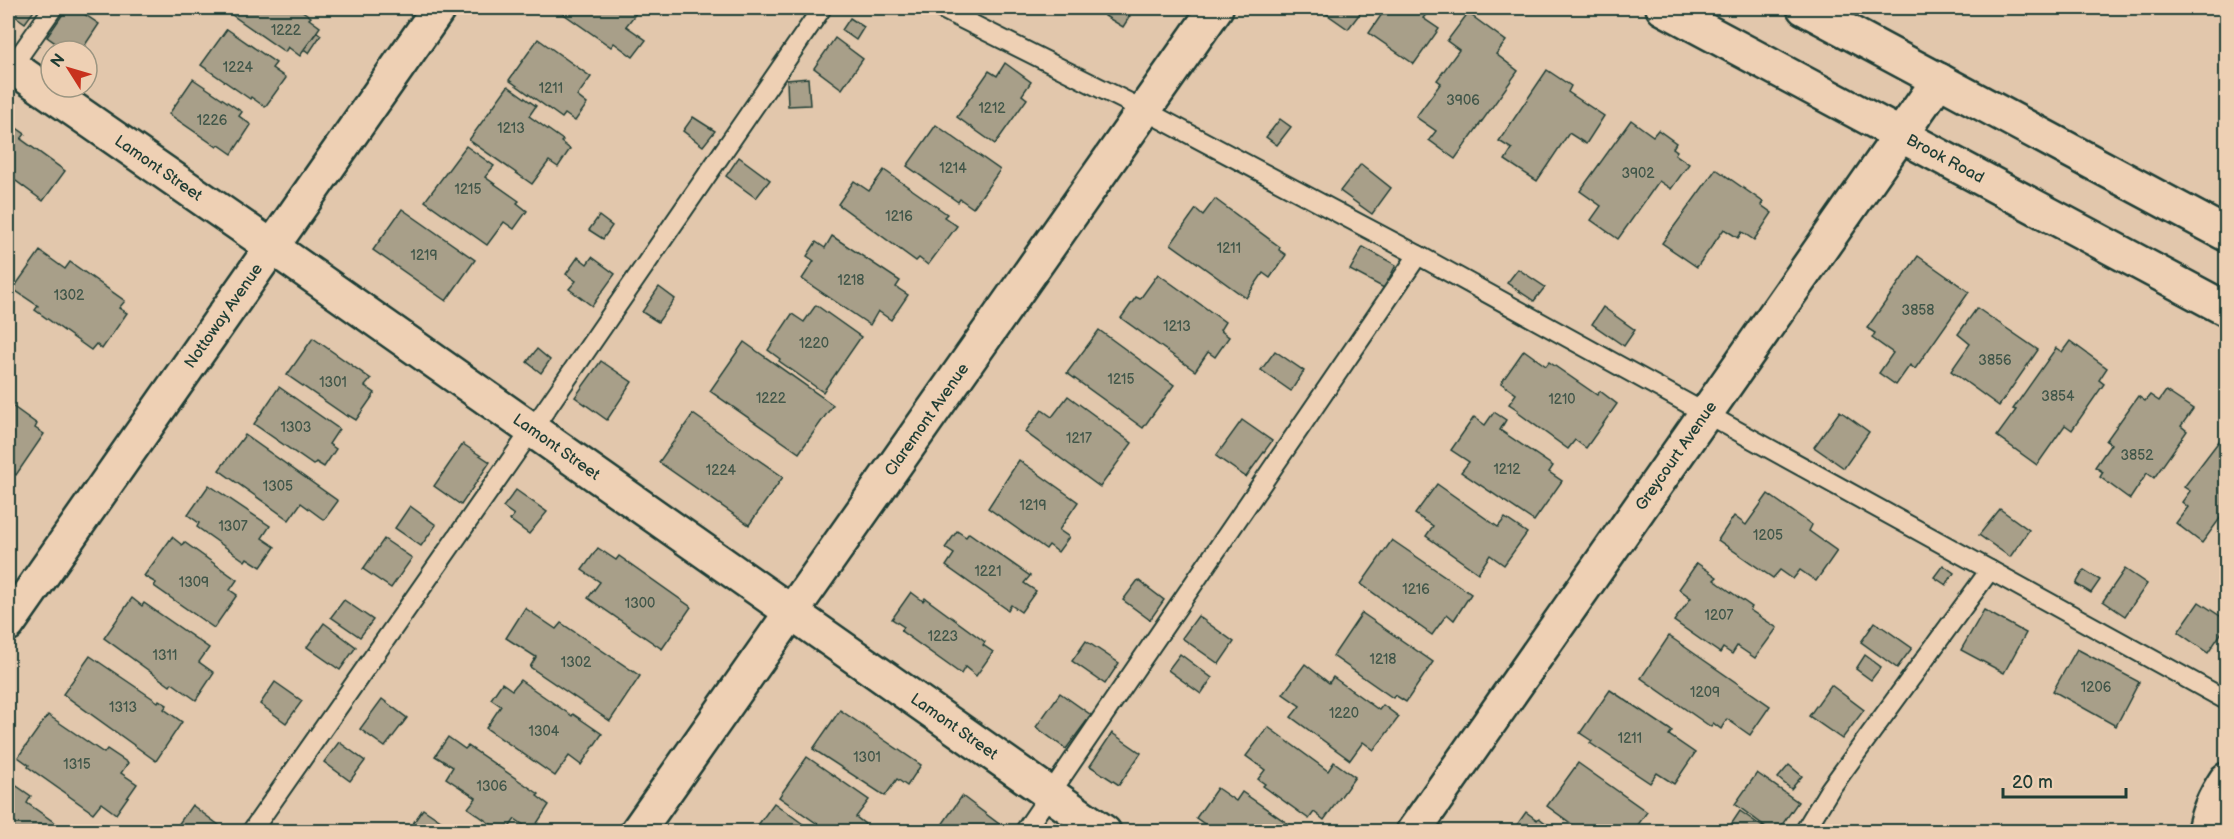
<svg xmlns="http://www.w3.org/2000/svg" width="2234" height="839" viewBox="0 0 2234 839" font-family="'Balsamiq Sans',sans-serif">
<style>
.building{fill:#a89f89;stroke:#1f3d34;stroke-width:1.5}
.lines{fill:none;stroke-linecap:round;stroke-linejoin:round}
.service-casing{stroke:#1f3d34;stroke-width:22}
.minor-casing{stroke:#1f3d34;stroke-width:38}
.secondary-casing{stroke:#1f3d34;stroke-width:38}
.service{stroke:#eed0b4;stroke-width:18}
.minor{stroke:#eed0b4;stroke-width:33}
.secondary{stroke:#eed0b4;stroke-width:33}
.labels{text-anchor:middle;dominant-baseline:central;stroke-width:4.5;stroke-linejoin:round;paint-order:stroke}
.number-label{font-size:14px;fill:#415649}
.street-label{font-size:16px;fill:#1f3d34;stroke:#eed0b4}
</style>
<rect width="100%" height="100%" fill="#e2c7ac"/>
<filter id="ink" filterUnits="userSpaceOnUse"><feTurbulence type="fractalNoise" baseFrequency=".0167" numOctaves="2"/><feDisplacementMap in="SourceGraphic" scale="12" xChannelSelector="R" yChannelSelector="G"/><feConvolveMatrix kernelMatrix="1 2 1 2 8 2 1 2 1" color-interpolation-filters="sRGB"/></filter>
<g filter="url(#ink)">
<!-- building -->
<g class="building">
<polygon points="8,8 36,8 25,23 8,11"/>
<polygon points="67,8 75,8 99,24 81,51 67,51 47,37"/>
<polygon points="222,8 298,8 311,17 309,19 320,27 300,56 288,47 285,52"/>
<polygon points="561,8 640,8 626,26 646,40 633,57 614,43 611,47 558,10"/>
<polygon points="1110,8 1117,8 1130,16 1123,27 1105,16"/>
<polygon points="1318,8 1364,8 1348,29"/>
<polygon points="1386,8 1432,8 1423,18 1439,29 1414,64 1369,33"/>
<polygon points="1468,13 1506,41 1496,54 1518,71 1455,159 1429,140 1436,131 1416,117 1441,83 1437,80 1459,50 1447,41"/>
<polygon points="850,18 864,27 856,40 842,30"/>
<polygon points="227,29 276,63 272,68 286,78 265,107 251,97 250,99 201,65"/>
<polygon points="317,32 321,35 309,53 304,49"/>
<polygon points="835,38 863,59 842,89 814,68"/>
<polygon points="538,39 591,77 577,96 587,104 575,121 565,114 562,118 509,80"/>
<polygon points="1005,63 1031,82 1022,95 1027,99 995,144 957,117 989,71 997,76"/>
<polygon points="1547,70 1571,86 1568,92 1604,116 1586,144 1569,133 1537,181 1505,160 1512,149 1499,141"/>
<polygon points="808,78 810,105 788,106 787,80"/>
<polygon points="193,79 242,112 239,116 251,125 232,154 219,145 217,147 169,114"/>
<polygon points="508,86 536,106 529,116 563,140 561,142 570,149 558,167 549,161 532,184 469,140"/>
<polygon points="693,117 715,131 703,146 683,131"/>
<polygon points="1280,119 1291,127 1277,145 1266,137"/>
<polygon points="1631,120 1653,136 1658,130 1676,143 1673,148 1677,151 1675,154 1689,164 1671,189 1659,181 1618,239 1591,220 1601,206 1580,191"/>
<polygon points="8,122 25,134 21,139 65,171 43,201 8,175"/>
<polygon points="936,125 1000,170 973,208 960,199 958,202 907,166"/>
<polygon points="466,146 494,166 485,177 519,201 517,203 527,211 514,229 504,222 487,245 425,201"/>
<polygon points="739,157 770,180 756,198 726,176"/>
<polygon points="1361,164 1391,188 1372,214 1340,191"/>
<polygon points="1716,169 1763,202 1761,205 1772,213 1754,240 1742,232 1738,238 1724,229 1697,267 1662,243"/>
<polygon points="884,170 947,214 944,217 957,226 928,265 919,258 916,261 838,204 854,181 869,191"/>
<polygon points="1215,199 1280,247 1279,250 1286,255 1270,278 1263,273 1246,298 1171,244 1196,209 1203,215"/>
<polygon points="402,209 475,260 446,301 373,250"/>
<polygon points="599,216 612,226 603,239 589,230"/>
<polygon points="832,236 900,281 896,287 908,295 891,320 878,311 870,325 802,279 814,261 807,256 816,242 825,248"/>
<polygon points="1363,247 1396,265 1384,288 1350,270"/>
<polygon points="40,251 65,269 70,262 125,301 119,308 127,313 102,349 96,344 91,350 35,310 38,306 13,289"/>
<polygon points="1918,256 1969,292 1915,369 1910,365 1896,385 1879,373 1893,353 1872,338 1875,333 1867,328"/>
<polygon points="578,257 587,264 592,257 615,274 592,306 569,289 576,281 566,274"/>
<polygon points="1518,269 1545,287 1534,301 1507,283"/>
<polygon points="1158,274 1225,322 1220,330 1229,337 1215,357 1208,352 1195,371 1121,318 1136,297 1140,299"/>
<polygon points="659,287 675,299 658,322 642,312"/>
<polygon points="816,305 861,337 823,392 779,361 780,359 768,350 792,314 804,322"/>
<polygon points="1603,307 1635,330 1624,346 1592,324"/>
<polygon points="1977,308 2038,350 1999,406 1951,371 1970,344 1958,334"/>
<polygon points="1099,330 1174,385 1143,428 1067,373"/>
<polygon points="313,338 371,379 365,386 375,393 356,420 348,415 348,417 287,375"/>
<polygon points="2070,341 2107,368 2099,380 2104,384 2072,430 2065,425 2037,465 1997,436 2016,410 2013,409 2056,348 2062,352"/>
<polygon points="744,342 833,405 799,453 710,391"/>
<polygon points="537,349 550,360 541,373 527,362"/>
<polygon points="1524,350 1546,366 1549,362 1597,395 1600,391 1617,404 1586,448 1575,440 1568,449 1517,412 1518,410 1509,404 1516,394 1501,383"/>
<polygon points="1275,351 1304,371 1291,391 1261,370"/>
<polygon points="601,361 632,382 607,420 575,397"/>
<polygon points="279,387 339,429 329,444 336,449 324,467 316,462 313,465 254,424"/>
<polygon points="2166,391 2193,409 2181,426 2187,431 2154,478 2147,473 2130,499 2100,477 2103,472 2095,467 2111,444 2106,441 2138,396 2145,401 2150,395 2159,401"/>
<polygon points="1068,396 1132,443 1100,487 1025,432 1042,410 1052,417"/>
<polygon points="8,403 37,424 35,428 44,434 16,475 8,469"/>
<polygon points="1840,411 1869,432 1844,468 1814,447"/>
<polygon points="1494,412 1506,420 1500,430 1553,466 1549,472 1562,481 1534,521 1461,472 1469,462 1451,450 1474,417 1485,425"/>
<polygon points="693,414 783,477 749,525 659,462"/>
<polygon points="1242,420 1272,441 1246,477 1216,456"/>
<polygon points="2226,432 2226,518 2225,520 2221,517 2202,543 2176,523 2188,507 2182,502 2190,491 2184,487"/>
<polygon points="245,435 338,501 324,520 301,503 289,520 219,470"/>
<polygon points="463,444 490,462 461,505 434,486"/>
<polygon points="1019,460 1078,502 1059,530 1069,537 1058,552 1049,545 1046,549 988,508"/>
<polygon points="1437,484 1498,527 1505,518 1527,533 1504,565 1490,555 1478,573 1426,536 1433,526 1415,514"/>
<polygon points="209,485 270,526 262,538 275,547 261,567 247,558 245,561 197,527 199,523 188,515"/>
<polygon points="516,490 547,512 529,534 510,520 514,515 503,507"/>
<polygon points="1768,494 1812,525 1809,531 1837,551 1816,581 1800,570 1793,579 1780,570 1773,578 1718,540 1734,516 1746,525"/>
<polygon points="410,506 436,525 421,546 395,528"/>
<polygon points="2000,509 2029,530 2010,557 1979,535"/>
<polygon points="957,531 966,537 969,533 1030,576 1024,583 1036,591 1021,612 1011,605 1008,610 946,566 954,554 945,548"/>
<polygon points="172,537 182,545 184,542 237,580 230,590 237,595 214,628 154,586 156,583 144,576"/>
<polygon points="384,539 412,558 391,588 363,569"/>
<polygon points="1392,540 1471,594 1454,620 1447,614 1432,635 1361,584"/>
<polygon points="598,548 616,560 619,556 691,607 662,649 588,598 600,582 582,570"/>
<polygon points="1697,563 1717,577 1714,580 1752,607 1750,610 1777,628 1755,658 1737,646 1732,654 1723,648 1720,653 1674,621 1691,598 1679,589"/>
<polygon points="1943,565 1954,573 1946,585 1934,577"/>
<polygon points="2125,569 2147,584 2125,616 2103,601"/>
<polygon points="2084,570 2100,580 2091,593 2076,584"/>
<polygon points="1138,580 1164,600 1150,620 1123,600"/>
<polygon points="911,592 923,601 925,598 985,642 983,645 993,652 976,676 965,667 961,674 901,631 904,627 892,619"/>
<polygon points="132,598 142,606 144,603 209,648 199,662 214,673 196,700 172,683 170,686 104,638"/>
<polygon points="344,600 373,620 360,637 331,617"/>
<polygon points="2199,602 2226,620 2226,626 2208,653 2178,632"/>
<polygon points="525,608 556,629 561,623 640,676 610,721 530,667 536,657 506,638"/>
<polygon points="1984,610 2026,633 2004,673 1961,650"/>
<polygon points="1362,613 1433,662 1406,702 1395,695 1393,698 1333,656"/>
<polygon points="1198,616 1234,642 1219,664 1182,638"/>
<polygon points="1875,622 1912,648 1897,668 1861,642"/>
<polygon points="324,623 356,647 340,670 307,647"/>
<polygon points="1669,636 1770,706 1750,735 1727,719 1721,729 1713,723 1711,727 1641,678"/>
<polygon points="1086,641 1119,663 1105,684 1072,661"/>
<polygon points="2077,649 2139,682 2116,726 2053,691"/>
<polygon points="1180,654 1212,678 1201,694 1168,670"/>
<polygon points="1865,655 1881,667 1871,680 1856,669"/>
<polygon points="90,656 158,702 159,700 167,705 164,709 182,722 156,761 63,694"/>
<polygon points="1305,664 1329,683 1333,677 1379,710 1383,705 1399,717 1374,750 1363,742 1350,760 1291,717 1300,706 1283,694"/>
<polygon points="520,680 572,716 573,714 602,734 581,765 569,756 555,776 486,728 501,706 491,699 502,683 512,690"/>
<polygon points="275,682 302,701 286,723 260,704"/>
<polygon points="1831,685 1864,710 1842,739 1809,716"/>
<polygon points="1610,690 1672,731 1669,735 1695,753 1674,784 1657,773 1650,783 1590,743 1592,741 1580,733"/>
<polygon points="1060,693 1091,715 1066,749 1036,727"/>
<polygon points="382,699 407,718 385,747 360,729"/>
<polygon points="840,710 921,765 907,786 897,779 885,796 813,749"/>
<polygon points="48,715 104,753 107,749 128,763 121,773 137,784 116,814 101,803 93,813 28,767 29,765 18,757"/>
<polygon points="1268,727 1328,771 1334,762 1355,777 1324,820 1314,812 1309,819 1263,786 1265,784 1258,779 1265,770 1246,756"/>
<polygon points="1112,733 1141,753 1119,785 1090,766"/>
<polygon points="448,737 465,749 468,746 539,794 537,796 549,805 532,831 515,819 506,832 502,832 468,808 476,798 446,778 453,767 435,756"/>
<polygon points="339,742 365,761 350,781 324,762"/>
<polygon points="807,757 869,800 856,817 865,824 860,832 829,832 779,797"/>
<polygon points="1578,763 1647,812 1633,832 1606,832 1599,826 1595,832 1583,832 1547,806"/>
<polygon points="1789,765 1802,776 1791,789 1778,778"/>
<polygon points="1757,773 1798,802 1777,832 1773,832 1735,804"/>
<polygon points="8,780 31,796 27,803 68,832 8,832"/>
<polygon points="1217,788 1236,801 1242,792 1300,832 1216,832 1196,818"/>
<polygon points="962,796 1003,827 999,832 937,832"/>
<polygon points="774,803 814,832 753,832"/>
<polygon points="192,805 224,829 222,832 173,832"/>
<polygon points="423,809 457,832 407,832"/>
<polygon points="1740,811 1770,832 1726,832"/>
<polygon points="1526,812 1537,820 1539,818 1557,832 1512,832"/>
</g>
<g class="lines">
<defs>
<g id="service">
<polyline points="940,8 1144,110 1418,255 2226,700"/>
<polyline points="8,72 53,8"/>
<polyline points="251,832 531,431 822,8"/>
<polyline points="1024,832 1418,255"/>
<polyline points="1804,832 1830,789 1990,570"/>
</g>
<g id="minor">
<path id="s1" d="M8,64L272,247L1104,832"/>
<path id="s2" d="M8,624L439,8"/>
<path id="s3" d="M637,832L1216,8"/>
<path id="s4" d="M1413,832L1939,80"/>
<path d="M2204,832C2207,813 2216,795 2226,780"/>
</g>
<g id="secondary">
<path id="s5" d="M1663,8L2226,309"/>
<polyline points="1804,8 2226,234"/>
</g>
</defs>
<!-- service casing -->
<use href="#service" class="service-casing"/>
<!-- minor casing -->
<use href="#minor" class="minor-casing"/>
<!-- secondary casing -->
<use href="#secondary" class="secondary-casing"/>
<!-- service -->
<use href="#service" class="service"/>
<!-- minor -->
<use href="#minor" class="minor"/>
<!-- secondary -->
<use href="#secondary" class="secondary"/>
</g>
</g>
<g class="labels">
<!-- number labels -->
<g class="number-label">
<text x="286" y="30">1222</text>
<text x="238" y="67">1224</text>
<text x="551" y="88">1211</text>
<text x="1463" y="100">3906</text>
<text x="992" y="108">1212</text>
<text x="212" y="120">1226</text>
<text x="511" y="128">1213</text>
<text x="953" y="168">1214</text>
<text x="1638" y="173">3902</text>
<text x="468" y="189">1215</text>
<text x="899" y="216">1216</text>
<text x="1229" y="248">1211</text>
<text x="424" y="255">1219</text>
<text x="851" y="280">1218</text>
<text x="69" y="295">1302</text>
<text x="1918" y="310">3858</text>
<text x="1177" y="326">1213</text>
<text x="814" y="343">1220</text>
<text x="1995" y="360">3856</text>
<text x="1121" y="379">1215</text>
<text x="333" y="382">1301</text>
<text x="2058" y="396">3854</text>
<text x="771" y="398">1222</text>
<text x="1562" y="399">1210</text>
<text x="296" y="427">1303</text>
<text x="1079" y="438">1217</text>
<text x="2137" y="455">3852</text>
<text x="1507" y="469">1212</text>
<text x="721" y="470">1224</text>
<text x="278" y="486">1305</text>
<text x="1033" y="505">1219</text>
<text x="233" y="526">1307</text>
<text x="1768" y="535">1205</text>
<text x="988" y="571">1221</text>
<text x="194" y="582">1309</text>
<text x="1416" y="589">1216</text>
<text x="640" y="603">1300</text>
<text x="1719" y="615">1207</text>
<text x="943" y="636">1223</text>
<text x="165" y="655">1311</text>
<text x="1383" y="659">1218</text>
<text x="576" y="662">1302</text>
<text x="2096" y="687">1206</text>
<text x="1705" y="692">1209</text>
<text x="123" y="707">1313</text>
<text x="1344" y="713">1220</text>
<text x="544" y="731">1304</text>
<text x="1630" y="738">1211</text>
<text x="867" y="757">1301</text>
<text x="77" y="764">1315</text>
<text x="492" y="786">1306</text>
</g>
<!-- street labels -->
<g class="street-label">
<text stroke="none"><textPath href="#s5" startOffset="320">Brook Road</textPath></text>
<text stroke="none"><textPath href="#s1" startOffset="183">Lamont Street</textPath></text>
<text stroke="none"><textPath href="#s2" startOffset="376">Nottoway Avenue</textPath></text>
<text stroke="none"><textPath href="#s3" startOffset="504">Claremont Avenue</textPath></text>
<text stroke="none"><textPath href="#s1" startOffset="669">Lamont Street</textPath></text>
<text stroke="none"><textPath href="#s4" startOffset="459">Greycourt Avenue</textPath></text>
<text stroke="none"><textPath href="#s1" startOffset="1155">Lamont Street</textPath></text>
</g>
</g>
<!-- margin -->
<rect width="2234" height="839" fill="none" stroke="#eed0b4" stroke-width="30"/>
<rect x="15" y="15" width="2204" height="809" fill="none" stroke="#1f3d34" stroke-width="2" filter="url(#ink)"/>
<!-- north arrow -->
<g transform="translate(69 69) rotate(307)"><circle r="28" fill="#eed0b4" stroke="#9b9581" stroke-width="1.5"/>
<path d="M0-4.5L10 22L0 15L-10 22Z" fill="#c8321e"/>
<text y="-9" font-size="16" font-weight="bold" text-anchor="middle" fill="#1f3d34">N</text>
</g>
<!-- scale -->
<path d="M2003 788v9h123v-9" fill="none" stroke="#1f3d34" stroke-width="3"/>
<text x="2012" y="788" font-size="18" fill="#1f3d34" stroke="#eed0b4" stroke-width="4.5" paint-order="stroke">20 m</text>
</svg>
